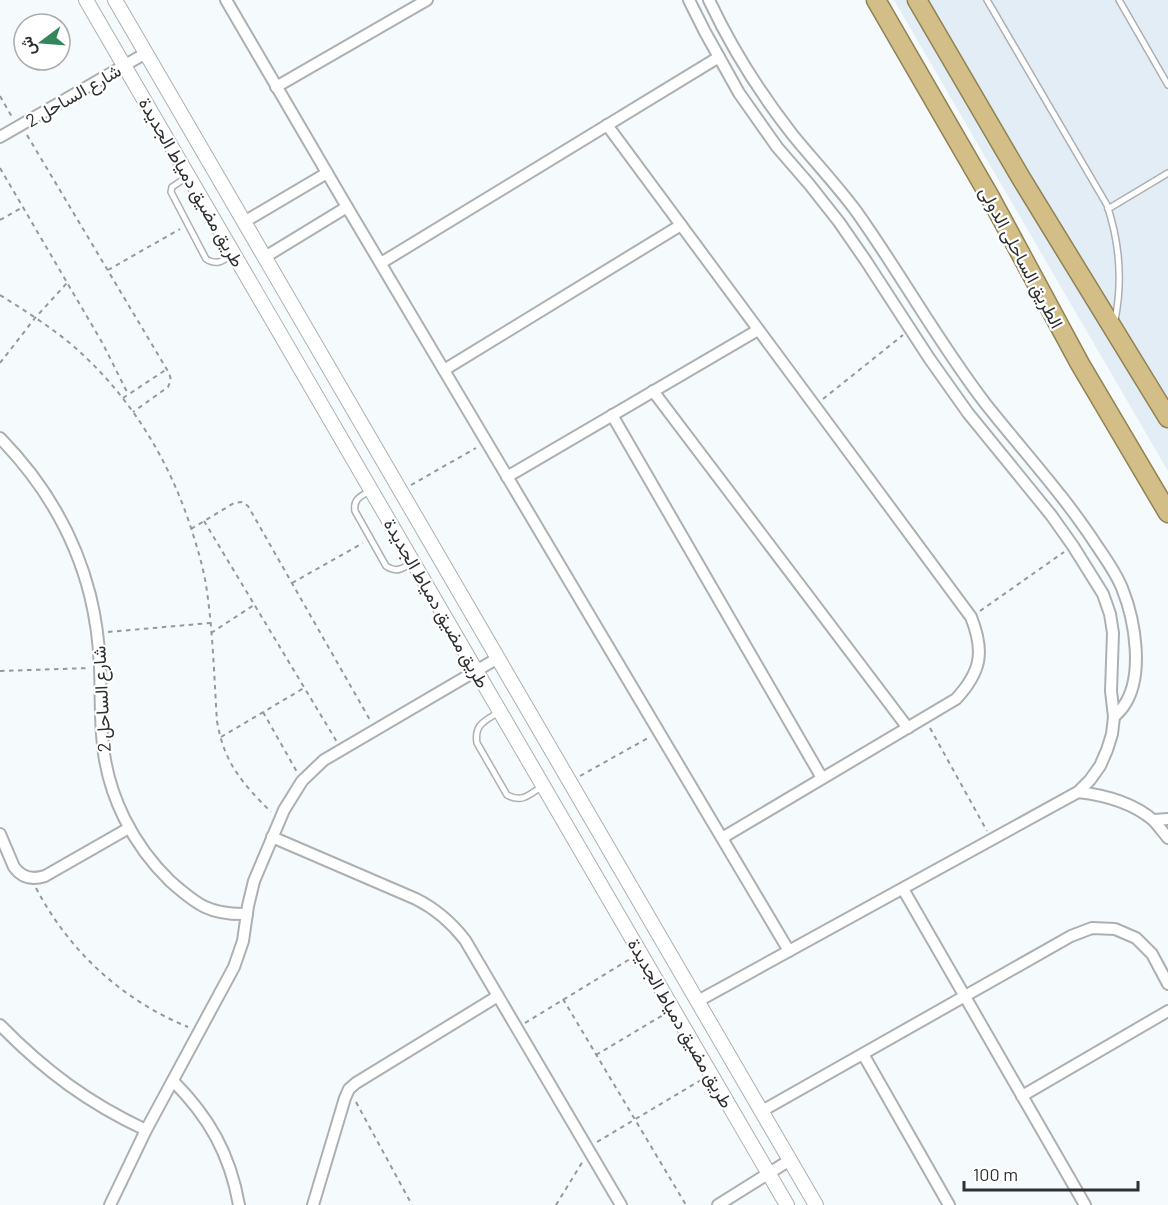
<svg xmlns="http://www.w3.org/2000/svg" width="1168" height="1205" viewBox="0 0 1168 1205" font-family="Barlow,Vazirmatn,sans-serif">
<style>
.built{fill:#e2edf5}
.lines{fill:none;stroke-linecap:round;stroke-linejoin:round}
.service-casing{stroke:#adb0b3;stroke-width:8}
.minor-casing{stroke:#adb0b3;stroke-width:14}
.tertiary-casing{stroke:#adb0b3;stroke-width:16}
.trunk-casing{stroke:#918255;stroke-width:21}
.path{stroke:#95999b;stroke-width:2;stroke-dasharray:4.5 4.5;stroke-linecap:butt}
.service{stroke:#fff;stroke-width:5}
.minor{stroke:#fff;stroke-width:10}
.tertiary{stroke:#fff;stroke-width:14}
.trunk{stroke:#d2be86;stroke-width:18}
.labels{text-anchor:middle;dominant-baseline:central;stroke-width:4.5;stroke-linejoin:round;paint-order:stroke}
.street-label{font-size:18px;fill:#2e3031;stroke:#fff}
</style>
<rect width="100%" height="100%" fill="#f5fafd"/>
<!-- built -->
<polygon class="built" points="894,0 1168,0 1168,471"/>
<g class="lines">
<defs>
<g id="service">
<path d="M987,0L1107,205C1120,244 1123,280 1115,320"/>
<polyline points="1119,0 1168,85"/>
<path d="M187,177L172,187L171,192L206,259C217,266 223,261 233,254"/>
<polyline points="1108,209 1168,173"/>
<path d="M370,491C361,496 353,499 355,511L386,566C396,573 403,569 412,562"/>
<path d="M499,712C485,721 474,724 477,743L507,795C522,803 529,795 541,787"/>
</g>
<g id="minor">
<polyline points="226,0 347,207 789,951"/>
<polyline points="689,0 705,32 739,93 777,147 809,184 839,222 866,261 929,358 968,413 1051,515 1073,546 1103,594 1110,614 1113,633 1111,691 1114,717 1112,734 1107,750 1100,766 1090,780 1078,792 698,1001"/>
<path d="M709,0C731,47 760,93 792,134C813,160 836,184 856,211C901,274 938,342 985,403C1022,450 1064,495 1097,546C1106,559 1116,573 1122,588C1135,620 1145,677 1123,707C1121,710 1117,714 1114,717"/>
<polyline points="276,87 427,0"/>
<path d="M607,125L971,617C985,652 981,672 956,699L722,838"/>
<polyline points="0,137 146,53"/>
<polyline points="244,222 327,173"/>
<polyline points="265,257 347,207"/>
<polyline points="381,263 719,57"/>
<polyline points="444,370 681,225"/>
<polyline points="653,391 908,728"/>
<polyline points="612,415 822,778"/>
<path d="M0,438C43,482 75,536 90,595C96,619 99,643 100,667C101,693 100,719 103,745C108,796 133,845 170,881C197,905 210,915 247,914"/>
<polyline points="507,477 758,330"/>
<path d="M1078,792C1104,795 1132,802 1153,820C1158,825 1163,832 1168,838"/>
<polyline points="1154,820 1168,819"/>
<path d="M0,834L14,867C22,878 33,880 45,876L129,828"/>
<path d="M272,837L416,899C436,909 451,922 465,940L621,1205"/>
<polyline points="903,889 1085,1205"/>
<path d="M0,1025C44,1070 88,1103 146,1130"/>
<polyline points="863,1054 949,1205"/>
<path d="M173,1081C209,1117 230,1154 239,1205"/>
<polyline points="1022,1096 1168,1011"/>
<polyline points="762,1111 1071,936 1092,928 1115,929 1136,938 1152,954 1168,984"/>
<polyline points="110,1205 146,1130 234,967 243,941 248,906 254,881 284,810 302,781 324,760 498,658"/>
<polyline points="313,1205 345,1098 349,1089 356,1083 498,996"/>
<polyline points="718,1205 790,1160"/>
</g>
<g id="tertiary">
<polyline points="86,0 787,1205"/>
<polyline points="115,0 816,1205"/>
</g>
<g id="trunk">
<polyline points="876,0 990,197 1080,364 1168,513"/>
<polyline points="917,0 1021,178 1168,418"/>
</g>
</defs>
<!-- service casing -->
<use href="#service" class="service-casing"/>
<!-- minor casing -->
<use href="#minor" class="minor-casing"/>
<!-- tertiary casing -->
<use href="#tertiary" class="tertiary-casing"/>
<!-- trunk casing -->
<use href="#trunk" class="trunk-casing"/>
<!-- path -->
<g class="path">
<polyline points="0,96 12,117"/>
<polyline points="27,135 169,373 171,380 168,387 133,412"/>
<polyline points="0,168 103,344 128,394"/>
<polyline points="0,220 23,207"/>
<polyline points="108,270 180,229"/>
<path d="M0,295C24,310 49,326 71,344C128,393 168,457 191,528C197,547 203,566 206,585C213,630 214,676 217,721C224,763 242,783 271,812"/>
<polyline points="0,363 35,318 67,283"/>
<polyline points="123,398 167,369"/>
<polyline points="823,399 903,335"/>
<polyline points="411,485 476,448"/>
<polyline points="204,521 337,742"/>
<polyline points="191,529 234,503 242,502 248,506 370,720"/>
<polyline points="292,583 363,543"/>
<polyline points="980,611 1064,552"/>
<polyline points="108,632 210,623"/>
<polyline points="211,633 254,605"/>
<polyline points="0,671 90,668"/>
<polyline points="263,712 297,772"/>
<polyline points="930,728 987,831"/>
<polyline points="221,737 304,688"/>
<polyline points="580,776 648,738"/>
<path d="M36,888C69,951 122,1000 188,1027"/>
<polyline points="563,999 686,1205"/>
<polyline points="525,1023 630,959"/>
<polyline points="596,1055 663,1015"/>
<polyline points="356,1102 412,1205"/>
<polyline points="597,1142 701,1080"/>
<polyline points="556,1205 583,1161"/>
</g>
<!-- service -->
<use href="#service" class="service"/>
<!-- minor -->
<use href="#minor" class="minor"/>
<!-- tertiary -->
<use href="#tertiary" class="tertiary"/>
<!-- trunk -->
<use href="#trunk" class="trunk"/>
</g>
<g class="labels">
<!-- street labels -->
<g class="street-label">
<text transform="translate(73 95) rotate(-30)">شارع الساحل 2</text>
<text transform="translate(192 182) rotate(60)">طريق مضيق دمياط الجديدة</text>
<text transform="translate(1022 257) rotate(62)">الطريق الساحلى الدولى</text>
<text transform="translate(437 603) rotate(60)">طريق مضيق دمياط الجديدة</text>
<text transform="translate(101 699) rotate(-93)">شارع الساحل 2</text>
<text transform="translate(681 1023) rotate(60)">طريق مضيق دمياط الجديدة</text>
</g>
</g>
<!-- north arrow -->
<g transform="translate(42 42) rotate(254)"><circle r="28" fill="#ffffff" stroke="#abacad" stroke-width="1.5"/>
<path d="M0-4.5L10 22L0 15L-10 22Z" fill="#338659"/>
<text y="-9" font-size="16" font-weight="bold" text-anchor="middle" fill="#2e3031">ش</text>
</g>
<!-- scale -->
<path d="M964 1181v9h174v-9" fill="none" stroke="#2e3031" stroke-width="3"/>
<text x="973" y="1181" font-size="18" fill="#2e3031" stroke="#ffffff" stroke-width="4.5" paint-order="stroke">100 m</text>
</svg>
